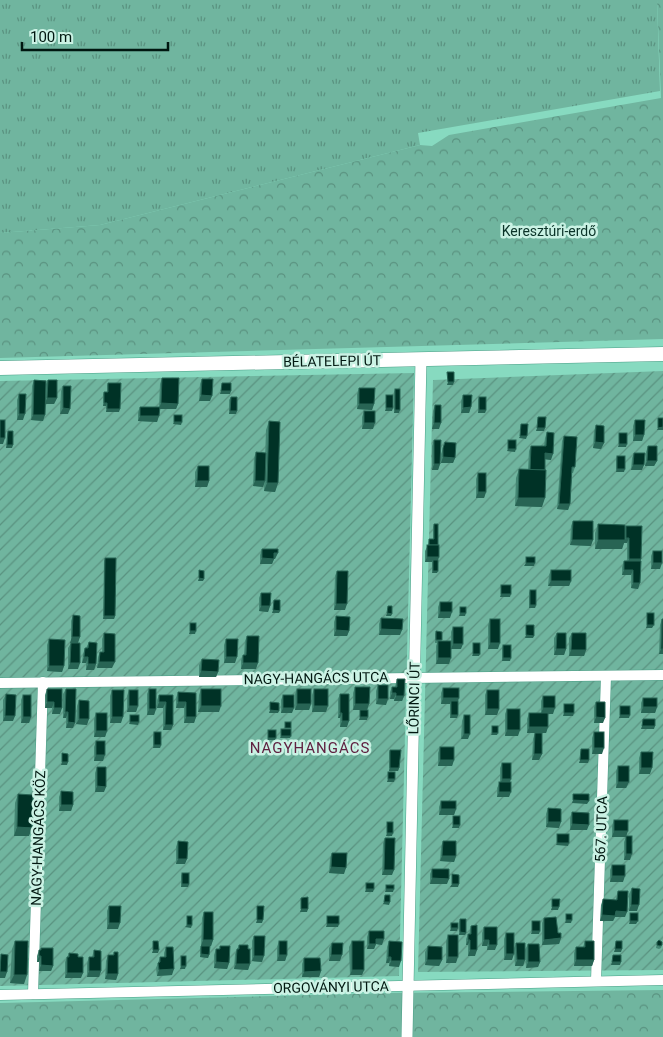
<svg xmlns="http://www.w3.org/2000/svg" width="663" height="1037" viewBox="0 0 663 1037" font-family="Roboto,sans-serif">
<style>
.grass{fill:url(#grass-tufts)}
.forest{fill:url(#forest-crowns)}
.garden{fill:url(#garden-furrows)}
.lines{fill:none;stroke-linecap:round;stroke-linejoin:round}
.minor-casing{stroke:#4b9e86;stroke-width:11}
.tertiary-casing{stroke:#4b9e86;stroke-width:12}
.secondary-casing{stroke:#4b9e86;stroke-width:15}
.minor{stroke:#fff;stroke-width:10}
.tertiary{stroke:#fff;stroke-width:11}
.secondary{stroke:#fff;stroke-width:14}
.wall{fill:#448673}
.shaded-wall{fill:#286454}
.building{fill:#003226;stroke:#286454}
.labels{text-anchor:middle;dominant-baseline:central;stroke-width:5;stroke-linejoin:round;paint-order:stroke}
.park-label{font-size:14px;fill:#0b3429;stroke:#caf2e4}
.street-label{font-size:14px;fill:#001710;stroke:#caf2e4}
.neighbourhood-label{font-size:15px;letter-spacing:1px;fill:#602141;stroke:#caf2e4}
</style>
<defs>
<pattern id="grass-tufts" width="24" height="20" patternUnits="userSpaceOnUse" patternTransform="scale(1.25)"><rect width="24" height="20" fill="#70b59f"/><path d="M3 7l-1-3M5 7V3M7 7l1-3M15 17l-1-3M17 17v-4M19 17l1-3" fill="none" stroke="#5a9280"/></pattern>
<pattern id="forest-crowns" width="20" height="18" patternUnits="userSpaceOnUse" patternTransform="scale(1.25)"><rect width="20" height="18" fill="#70b59f"/><path d="M2 6a3 3 0 1 1 6 0M12 15a3 3 0 1 1 6 0" fill="none" stroke="#5a9280"/></pattern>
<pattern id="garden-furrows" width="10" height="10" patternUnits="userSpaceOnUse" patternTransform="scale(1.25)"><rect width="10" height="10" fill="#70b59f"/><path d="M-1 1l2-2M0 10L10 0M9 11l2-2" fill="none" stroke="#5a9280"/></pattern>
</defs>
<rect width="100%" height="100%" fill="#87dac0"/>
<!-- grass -->
<polygon class="grass" points="0,0 657,0 660,91 418,133 420,145 100,225 0,233"/>
<!-- forest -->
<g class="forest">
<polygon points="657,0 663,0 663,339 0,358 0,233 100,225 420,145 432,146 449,135 661,98"/>
<polygon points="663,990 663,1037 0,1037 0,1003 387,993"/>
</g>
<!-- garden -->
<g class="garden">
<polygon points="663,371 663,970 418,972 433,380"/>
<polygon points="414,373 399,976 0,986 0,381"/>
</g>
<g class="lines">
<defs>
<g id="minor">
<polyline points="0,683 663,675"/>
<polyline points="596,981 606,676"/>
<polyline points="33,994 43,682"/>
<polyline points="0,995 663,980"/>
</g>
<polyline id="tertiary" points="407,1037 421,359"/>
<polyline id="secondary" points="0,368 663,354"/>
</defs>
<!-- minor casing -->
<use href="#minor" class="minor-casing"/>
<!-- tertiary casing -->
<use href="#tertiary" class="tertiary-casing"/>
<!-- secondary casing -->
<use href="#secondary" class="secondary-casing"/>
<!-- minor -->
<use href="#minor" class="minor"/>
<!-- tertiary -->
<use href="#tertiary" class="tertiary"/>
<!-- secondary -->
<use href="#secondary" class="secondary"/>
</g>
<!-- wall -->
<g class="wall">
<polygon points="162,378 178,404 176,409 160,409 157,422 138,421 138,412 140,407 159,407 160,384"/>
<polygon points="202,379 210,401 199,401 200,384"/>
<polygon points="34,380 46,384 48,380 57,398 54,404 45,404 43,421 31,420 32,386"/>
<polygon points="108,383 119,412 106,412 106,406 103,406 103,394 104,392 107,392 107,385"/>
<polygon points="63,386 68,414 60,414 61,391"/>
<polygon points="359,388 374,404 372,410 357,409 357,394"/>
<polygon points="395,389 399,413 394,413 394,392"/>
<polygon points="19,394 23,420 17,420 17,400"/>
<polygon points="463,395 471,407 469,413 461,413 461,401"/>
<polygon points="231,397 236,414 229,414 229,400"/>
<polygon points="479,397 486,410 485,413 478,413 478,400"/>
<polygon points="435,405 439,429 432,429 433,411"/>
<polygon points="364,411 373,429 362,429 362,417"/>
<polygon points="635,420 644,435 642,441 633,441 633,426"/>
<polygon points="269,421 278,483 275,492 264,491 266,430"/>
<polygon points="596,425 604,443 601,449 593,448 594,431"/>
<polygon points="8,431 12,448 6,448 7,434"/>
<polygon points="547,432 551,460 545,459 542,507 515,506 516,478 519,469 528,470 529,451 531,446 544,446 545,438"/>
<polygon points="564,436 575,467 573,473 572,473 570,504 568,510 557,509 562,441"/>
<polygon points="434,440 440,464 438,470 432,470 432,446"/>
<polygon points="445,442 455,458 453,463 441,463 441,454"/>
<polygon points="648,446 657,461 654,466 645,466 646,452"/>
<polygon points="256,452 265,481 263,487 253,486 254,458"/>
<polygon points="634,453 642,470 631,470 632,458"/>
<polygon points="617,456 624,472 616,472 616,459"/>
<polygon points="198,466 209,481 207,487 195,487 195,472"/>
<polygon points="478,473 486,492 484,498 476,498 476,479"/>
<polygon points="573,521 591,546 570,545 571,526"/>
<polygon points="434,524 438,545 439,557 438,560 437,573 432,573 432,562 425,562 425,551 428,545 429,539 433,539 433,527"/>
<polygon points="598,524 625,525 641,559 638,589 631,588 631,575 622,575 622,567 624,561 627,561 627,543 624,543 622,549 595,549 595,533"/>
<polygon points="262,549 275,559 274,559 272,564 260,564 260,555"/>
<polygon points="653,551 660,569 651,569 651,556"/>
<polygon points="105,558 115,616 114,619 103,619 104,561"/>
<polygon points="551,570 571,581 569,586 548,586 549,575"/>
<polygon points="337,571 345,610 334,610 335,576"/>
<polygon points="530,590 536,605 535,608 529,608 529,593"/>
<polygon points="261,593 270,606 268,612 259,611 259,598"/>
<polygon points="440,602 450,618 438,618 438,607"/>
<polygon points="73,615 78,643 78,669 68,669 68,648 71,643 71,621"/>
<polygon points="336,616 349,631 347,636 334,636 334,622"/>
<polygon points="381,618 400,635 379,635 379,624"/>
<polygon points="490,619 498,649 488,649 488,625"/>
<polygon points="662,619 663,654 659,654 660,625"/>
<polygon points="453,627 461,649 451,649 451,632"/>
<polygon points="436,631 441,641 449,664 436,664 436,646 437,643 435,643 435,634"/>
<polygon points="104,633 112,668 97,668 98,657 100,652 102,652 102,639"/>
<polygon points="557,633 566,649 564,655 554,655 554,638"/>
<polygon points="572,633 586,650 584,656 569,656 569,638"/>
<polygon points="247,636 256,669 241,669 241,660 243,655 244,655 245,641"/>
<polygon points="49,639 64,666 62,672 47,671 47,645"/>
<polygon points="226,639 235,663 224,663 224,645"/>
<polygon points="89,642 96,664 94,670 86,670 86,663 82,663 83,654 85,648 86,648"/>
<polygon points="503,645 510,661 502,661 502,648"/>
<polygon points="202,659 218,672 216,677 199,677 199,665"/>
<polygon points="397,679 404,696 402,701 394,701 394,699 390,699 390,692 392,687 395,687"/>
<polygon points="378,685 386,705 376,704 376,691"/>
<polygon points="355,687 369,704 367,710 353,710 353,693"/>
<polygon points="443,688 458,701 458,715 457,718 450,718 450,704 441,704 441,693"/>
<polygon points="47,689 60,714 52,714 52,708 45,708 45,695"/>
<polygon points="66,689 73,728 66,728 66,718 63,718 63,694"/>
<polygon points="149,689 156,709 154,715 147,715 147,694"/>
<polygon points="201,689 219,712 198,712 199,695"/>
<polygon points="297,689 311,704 309,710 295,710 295,694"/>
<polygon points="314,689 326,712 312,712 312,695"/>
<polygon points="112,690 121,723 110,723 110,696"/>
<polygon points="129,690 138,706 136,712 127,712 127,696"/>
<polygon points="487,690 499,709 497,715 485,715 485,695"/>
<polygon points="178,692 196,717 194,723 184,723 184,708 176,708 176,698"/>
<polygon points="6,694 13,721 3,721 3,700"/>
<polygon points="340,694 347,727 340,727 340,718 338,718 338,699"/>
<polygon points="23,695 31,717 29,723 21,723 21,700"/>
<polygon points="159,695 173,695 173,725 171,730 163,730 163,708 157,708 157,700"/>
<polygon points="283,695 292,713 281,713 281,700"/>
<polygon points="543,696 553,714 548,714 548,727 546,733 527,733 527,719 529,713 541,713 541,701"/>
<polygon points="643,698 657,707 655,713 641,713 641,703"/>
<polygon points="79,700 87,725 76,724 77,706"/>
<polygon points="596,702 603,723 594,723 594,707"/>
<polygon points="507,709 518,736 505,736 505,714"/>
<polygon points="96,713 107,731 105,737 94,737 94,719"/>
<polygon points="464,715 468,739 461,739 462,721"/>
<polygon points="154,732 161,745 160,748 153,748 153,735"/>
<polygon points="594,732 602,754 592,754 592,738"/>
<polygon points="535,733 542,754 539,760 532,760 533,739"/>
<polygon points="96,741 103,761 94,761 94,747"/>
<polygon points="440,747 454,760 452,766 438,766 438,753"/>
<polygon points="390,750 399,768 398,771 389,771 389,752"/>
<polygon points="641,752 650,774 639,774 639,758"/>
<polygon points="502,763 510,782 509,797 497,797 497,788 500,782 500,768"/>
<polygon points="618,766 629,782 626,788 616,788 616,771"/>
<polygon points="97,767 104,792 95,792 95,773"/>
<polygon points="61,791 73,805 71,811 59,811 59,797"/>
<polygon points="18,794 29,836 14,836 15,803"/>
<polygon points="441,801 456,809 454,815 439,815 439,807"/>
<polygon points="548,808 559,828 546,827 546,814"/>
<polygon points="572,812 587,830 570,830 570,818"/>
<polygon points="614,820 626,836 630,860 624,860 624,842 626,837 612,837 612,826"/>
<polygon points="385,838 392,875 382,875 383,843"/>
<polygon points="178,841 185,864 176,864 176,847"/>
<polygon points="443,841 456,856 454,862 440,861 441,847"/>
<polygon points="332,853 344,874 329,873 330,858"/>
<polygon points="612,865 623,882 610,882 610,870"/>
<polygon points="432,869 447,884 430,884 430,874"/>
<polygon points="182,873 189,884 188,887 181,887 181,876"/>
<polygon points="632,888 637,911 629,911 629,894"/>
<polygon points="618,891 625,917 615,917 613,921 600,921 601,905 603,899 616,900"/>
<polygon points="109,906 118,929 107,929 107,911"/>
<polygon points="204,912 213,940 211,946 210,946 209,955 208,958 200,957 200,949 201,946 202,918"/>
<polygon points="544,918 558,933 561,938 559,944 542,945 542,923"/>
<polygon points="460,919 466,933 465,935 459,935 459,922"/>
<polygon points="471,926 475,956 468,956 468,945 466,945 466,939 468,934 469,934"/>
<polygon points="484,927 495,950 487,950 487,946 482,946 482,933"/>
<polygon points="369,931 382,945 376,944 374,949 367,949 367,937"/>
<polygon points="506,933 512,960 504,960 504,939"/>
<polygon points="448,935 456,963 446,963 446,941"/>
<polygon points="254,936 262,962 252,961 252,941"/>
<polygon points="15,941 24,984 10,983 12,949"/>
<polygon points="279,941 287,955 285,961 277,961 277,947"/>
<polygon points="352,941 364,970 362,975 350,975 349,947"/>
<polygon points="389,941 399,967 389,966 389,963 386,963 387,947"/>
<polygon points="585,941 594,960 592,966 574,966 574,953 576,947 583,947"/>
<polygon points="657,942 662,945 661,948 659,949 656,948"/>
<polygon points="332,943 340,961 329,961 329,948"/>
<polygon points="516,943 525,960 523,966 515,966 514,949"/>
<polygon points="528,944 540,962 538,967 526,968 525,950"/>
<polygon points="239,945 248,949 250,964 248,970 234,969 235,954"/>
<polygon points="220,946 229,963 227,969 214,968 214,955 216,949 219,949"/>
<polygon points="428,946 442,960 439,966 425,965 425,952"/>
<polygon points="166,947 172,975 157,976 156,968 158,963 160,957 164,957 164,953"/>
<polygon points="41,948 53,966 51,971 39,971 39,962 37,962 37,956 39,950 40,950"/>
<polygon points="94,950 101,971 99,977 87,977 87,963 89,957 92,957"/>
<polygon points="114,952 118,974 116,980 105,979 106,961 108,955 113,955"/>
<polygon points="69,953 81,978 65,978 65,962"/>
<polygon points="304,958 321,971 319,977 302,977 302,964"/>
</g>
<!-- shaded-wall -->
<g class="shaded-wall">
<polygon points="448,382 454,382 453,385 447,385"/>
<polygon points="221,391 231,391 230,394 220,394"/>
<polygon points="201,395 212,396 210,401 199,401"/>
<polygon points="47,398 57,398 54,404 45,404"/>
<polygon points="104,403 107,403 106,406 103,406"/>
<polygon points="161,403 178,404 176,409 159,409"/>
<polygon points="359,404 374,404 372,410 357,409"/>
<polygon points="471,407 469,413 461,413 463,408"/>
<polygon points="63,408 70,409 68,414 60,414"/>
<polygon points="386,408 393,408 392,411 385,411"/>
<polygon points="107,409 120,409 119,412 106,412"/>
<polygon points="395,410 400,410 399,413 394,413"/>
<polygon points="479,410 486,410 485,413 478,413"/>
<polygon points="230,411 237,411 236,414 229,414"/>
<polygon points="19,414 25,414 23,420 17,420"/>
<polygon points="33,415 45,415 43,421 31,420"/>
<polygon points="140,416 159,416 157,422 138,421"/>
<polygon points="174,422 182,422 181,425 173,424"/>
<polygon points="364,423 375,423 373,429 362,429"/>
<polygon points="434,423 441,423 439,429 432,429"/>
<polygon points="663,427 663,430 657,430 658,428"/>
<polygon points="537,428 545,428 544,431 536,431"/>
<polygon points="635,435 644,435 642,441 633,441"/>
<polygon points="520,436 527,436 526,439 519,438"/>
<polygon points="0,438 5,438 3,444 0,444"/>
<polygon points="595,442 604,443 601,449 593,448"/>
<polygon points="619,444 627,444 626,447 618,447"/>
<polygon points="7,445 13,445 12,448 6,448"/>
<polygon points="508,449 516,449 515,452 507,451"/>
<polygon points="545,453 553,454 551,460 543,459"/>
<polygon points="443,457 455,458 453,463 441,463"/>
<polygon points="647,461 657,461 654,466 645,466"/>
<polygon points="434,464 440,464 438,470 432,470"/>
<polygon points="633,465 644,465 642,470 631,470"/>
<polygon points="617,469 625,469 624,472 616,472"/>
<polygon points="197,481 209,481 207,487 195,487"/>
<polygon points="255,481 265,481 263,487 253,486"/>
<polygon points="267,483 278,483 275,492 264,491"/>
<polygon points="478,492 486,492 484,498 476,498"/>
<polygon points="518,498 545,498 542,507 515,506"/>
<polygon points="559,504 570,504 568,510 557,509"/>
<polygon points="626,538 629,538 627,543 624,543 622,549 595,549 598,540 625,540"/>
<polygon points="572,540 593,540 591,546 570,545"/>
<polygon points="274,553 278,553 275,559 274,559 272,564 260,564 262,558"/>
<polygon points="427,557 439,557 437,562 433,560 432,562 425,562"/>
<polygon points="629,559 641,559 639,565 627,565"/>
<polygon points="526,563 535,563 534,566 524,566"/>
<polygon points="653,563 662,563 660,569 651,569"/>
<polygon points="624,570 633,570 631,575 622,575"/>
<polygon points="433,571 438,571 437,573 432,573"/>
<polygon points="199,578 204,579 203,581 198,581"/>
<polygon points="551,581 571,581 569,586 548,586"/>
<polygon points="633,583 640,583 638,589 631,588"/>
<polygon points="501,594 511,594 510,597 500,597"/>
<polygon points="336,604 347,604 345,610 334,610"/>
<polygon points="530,605 536,605 535,608 529,608"/>
<polygon points="261,606 270,606 268,612 259,611"/>
<polygon points="273,610 280,611 279,613 272,613"/>
<polygon points="440,612 452,612 450,618 438,618"/>
<polygon points="387,613 392,614 391,616 386,616"/>
<polygon points="460,613 466,613 465,616 459,616"/>
<polygon points="104,616 115,616 114,619 103,619"/>
<polygon points="647,625 654,625 652,628 646,628"/>
<polygon points="381,629 402,630 400,635 379,635"/>
<polygon points="336,630 349,631 347,636 334,636"/>
<polygon points="190,631 196,631 195,634 189,634"/>
<polygon points="526,635 534,636 533,638 525,638"/>
<polygon points="72,637 80,637 78,643 70,643"/>
<polygon points="490,643 500,643 498,649 488,649"/>
<polygon points="453,644 463,644 461,649 451,649"/>
<polygon points="556,649 566,649 564,655 554,655"/>
<polygon points="661,649 663,649 663,654 659,654"/>
<polygon points="571,650 586,650 584,656 569,656"/>
<polygon points="473,654 480,654 479,656 472,656"/>
<polygon points="84,657 88,657 86,663 82,663"/>
<polygon points="226,657 237,657 235,663 224,663"/>
<polygon points="438,658 451,658 449,664 436,664"/>
<polygon points="503,658 511,658 510,661 502,661"/>
<polygon points="99,662 115,662 112,668 97,668"/>
<polygon points="70,663 80,663 78,669 68,669"/>
<polygon points="243,663 258,663 256,669 241,669"/>
<polygon points="88,664 96,664 94,670 86,670"/>
<polygon points="49,666 64,666 62,672 47,671"/>
<polygon points="201,671 218,672 216,677 199,677"/>
<polygon points="392,693 396,693 394,699 390,699"/>
<polygon points="396,696 404,696 402,701 394,701"/>
<polygon points="443,698 459,698 457,704 451,701 450,704 441,704"/>
<polygon points="378,699 388,699 386,705 376,704"/>
<polygon points="47,702 54,702 52,708 45,708"/>
<polygon points="159,702 166,702 163,708 157,708"/>
<polygon points="178,702 186,702 184,708 176,708"/>
<polygon points="297,704 311,704 309,710 295,710"/>
<polygon points="355,704 369,704 367,710 353,710"/>
<polygon points="129,706 138,706 136,712 127,712"/>
<polygon points="201,706 221,706 219,712 198,712"/>
<polygon points="314,706 328,706 326,712 312,712"/>
<polygon points="643,707 657,707 655,713 641,713"/>
<polygon points="54,708 62,708 60,714 52,714"/>
<polygon points="283,708 294,708 292,713 281,713"/>
<polygon points="543,708 555,708 553,714 541,714"/>
<polygon points="149,709 156,709 154,715 147,715"/>
<polygon points="487,709 499,709 497,715 485,715"/>
<polygon points="270,710 279,711 278,713 269,713"/>
<polygon points="65,712 68,712 66,718 63,718"/>
<polygon points="340,713 342,713 340,718 338,718"/>
<polygon points="564,713 574,713 573,716 563,716"/>
<polygon points="451,715 458,715 457,718 450,718"/>
<polygon points="620,715 630,715 629,718 619,718"/>
<polygon points="5,716 15,716 13,721 3,721"/>
<polygon points="23,717 31,717 29,723 21,723"/>
<polygon points="112,717 123,717 121,723 110,723"/>
<polygon points="186,717 196,717 194,723 184,723"/>
<polygon points="360,717 368,717 367,720 359,720"/>
<polygon points="596,717 605,718 603,723 594,723"/>
<polygon points="79,719 89,719 87,725 76,724"/>
<polygon points="342,721 349,721 347,727 340,727"/>
<polygon points="68,722 75,723 73,728 66,728"/>
<polygon points="130,722 139,722 138,725 129,724"/>
<polygon points="165,725 173,725 171,730 163,730"/>
<polygon points="642,726 655,726 654,729 641,729"/>
<polygon points="529,727 548,727 546,733 527,733"/>
<polygon points="507,730 520,730 518,736 505,736"/>
<polygon points="96,731 107,731 105,737 94,737"/>
<polygon points="492,733 498,733 497,735 491,735"/>
<polygon points="464,734 470,734 468,739 461,739"/>
<polygon points="281,736 291,736 290,738 280,738"/>
<polygon points="268,738 276,738 275,740 267,740"/>
<polygon points="154,745 161,745 160,748 153,748"/>
<polygon points="594,748 604,748 602,754 592,754"/>
<polygon points="534,754 542,754 539,760 532,760"/>
<polygon points="96,755 105,755 103,761 94,761"/>
<polygon points="440,760 454,760 452,766 438,766"/>
<polygon points="580,760 589,760 588,763 579,763"/>
<polygon points="62,762 68,762 67,765 61,765"/>
<polygon points="390,768 399,768 398,771 389,771"/>
<polygon points="641,768 652,768 650,774 639,774"/>
<polygon points="388,779 395,779 394,782 387,782"/>
<polygon points="502,779 511,779 509,785 500,785"/>
<polygon points="618,782 629,782 626,788 616,788"/>
<polygon points="97,786 106,787 104,792 95,792"/>
<polygon points="499,792 511,792 509,797 497,797"/>
<polygon points="573,800 589,801 587,804 572,803"/>
<polygon points="61,805 73,805 71,811 59,811"/>
<polygon points="441,809 456,809 454,815 439,815"/>
<polygon points="548,822 561,822 559,828 546,827"/>
<polygon points="572,824 589,825 587,830 570,830"/>
<polygon points="453,825 460,825 459,828 452,828"/>
<polygon points="17,827 32,828 29,836 14,836"/>
<polygon points="614,831 628,831 626,837 612,837"/>
<polygon points="387,833 393,833 392,836 386,836"/>
<polygon points="557,843 569,843 568,846 556,845"/>
<polygon points="626,854 632,854 630,860 624,860"/>
<polygon points="442,856 456,856 454,862 440,861"/>
<polygon points="178,859 187,859 185,864 176,864"/>
<polygon points="331,867 346,868 344,874 329,873"/>
<polygon points="384,870 394,870 392,875 382,875"/>
<polygon points="612,876 625,876 623,882 610,882"/>
<polygon points="432,878 449,879 447,884 430,884"/>
<polygon points="182,884 189,884 188,887 181,887"/>
<polygon points="452,884 459,884 458,887 450,887"/>
<polygon points="366,889 374,889 373,892 365,892"/>
<polygon points="386,889 394,889 393,892 385,892"/>
<polygon points="384,902 390,902 389,905 383,904"/>
<polygon points="631,905 639,905 637,911 629,911"/>
<polygon points="552,907 559,907 558,910 551,910"/>
<polygon points="301,909 308,909 307,912 300,912"/>
<polygon points="616,911 627,912 625,917 615,917 613,921 600,921 602,915"/>
<polygon points="257,920 263,920 262,923 256,923"/>
<polygon points="566,920 572,920 571,923 565,923"/>
<polygon points="630,921 638,921 636,924 629,924"/>
<polygon points="109,923 120,923 118,929 107,929"/>
<polygon points="327,924 339,924 338,927 326,927"/>
<polygon points="187,925 192,925 191,928 185,927"/>
<polygon points="451,928 458,928 457,931 450,931"/>
<polygon points="532,931 540,931 539,934 531,934"/>
<polygon points="460,932 466,933 465,935 459,935"/>
<polygon points="561,938 559,944 542,945 544,940"/>
<polygon points="376,939 384,939 382,945 376,944 374,949 367,949 369,944"/>
<polygon points="203,940 213,940 211,946 201,946"/>
<polygon points="468,940 470,940 468,945 466,945"/>
<polygon points="484,940 489,940 487,946 482,946"/>
<polygon points="489,945 497,945 495,950 487,950"/>
<polygon points="615,949 622,949 621,952 614,952"/>
<polygon points="153,950 159,950 158,953 152,953"/>
<polygon points="470,950 477,950 475,956 468,956"/>
<polygon points="201,954 209,955 208,958 200,957"/>
<polygon points="506,954 514,954 512,960 504,960"/>
<polygon points="279,955 287,955 285,961 277,961"/>
<polygon points="331,955 342,955 340,961 329,961"/>
<polygon points="39,956 41,956 39,962 37,962"/>
<polygon points="254,956 264,956 262,962 252,961"/>
<polygon points="388,957 391,957 389,963 386,963"/>
<polygon points="448,957 458,957 456,963 446,963"/>
<polygon points="427,960 442,960 439,966 425,965"/>
<polygon points="517,960 525,960 523,966 515,966"/>
<polygon points="576,960 594,960 592,966 574,966"/>
<polygon points="391,961 401,961 399,967 389,966"/>
<polygon points="216,962 229,963 227,969 214,968"/>
<polygon points="528,962 540,962 538,967 526,968"/>
<polygon points="612,962 621,962 620,965 611,965"/>
<polygon points="236,964 250,964 248,970 234,969"/>
<polygon points="41,965 53,966 51,971 39,971"/>
<polygon points="181,966 186,966 185,969 180,969"/>
<polygon points="174,969 172,975 157,976 159,970"/>
<polygon points="352,970 364,970 362,975 350,975"/>
<polygon points="89,971 101,971 99,977 87,977"/>
<polygon points="321,971 319,977 302,977 304,972"/>
<polygon points="0,972 7,972 5,978 0,978"/>
<polygon points="67,973 83,973 81,978 65,978"/>
<polygon points="107,974 118,974 116,980 105,979"/>
<polygon points="14,975 27,975 24,984 10,983"/>
</g>
<!-- building -->
<g class="building">
<polygon points="447,372 454,372 454,382 448,382"/>
<polygon points="162,378 179,378 178,404 161,403"/>
<polygon points="202,379 213,379 212,396 201,395"/>
<polygon points="34,380 46,381 45,415 33,415"/>
<polygon points="48,380 57,380 57,398 47,398"/>
<polygon points="108,383 121,383 120,409 107,409 107,403 104,403 104,392 108,392"/>
<polygon points="222,383 231,383 231,391 221,391"/>
<polygon points="63,386 71,386 70,409 63,408"/>
<polygon points="359,388 375,388 374,404 359,404"/>
<rect x="395" y="389" width="5" height="21"/>
<polygon points="19,394 26,394 25,414 19,414"/>
<rect x="386" y="395" width="7" height="13"/>
<polygon points="463,395 472,395 471,407 463,408"/>
<polygon points="231,397 237,397 237,411 230,411"/>
<rect x="479" y="397" width="7" height="13"/>
<polygon points="435,405 441,405 441,423 434,423"/>
<polygon points="140,407 160,407 159,416 140,416"/>
<rect x="364" y="411" width="11" height="12"/>
<rect x="174" y="415" width="8" height="7"/>
<polygon points="538,417 546,417 545,428 537,428"/>
<polygon points="658,418 663,418 663,427 658,428"/>
<rect x="0" y="420" width="5" height="18"/>
<polygon points="635,420 645,420 644,435 635,435"/>
<polygon points="269,421 280,422 278,483 267,483"/>
<polygon points="521,424 528,424 527,436 520,436"/>
<polygon points="596,425 604,426 604,443 595,442"/>
<polygon points="8,431 13,431 13,445 7,445"/>
<polygon points="547,432 554,433 553,454 545,453 545,470 530,470 531,446 546,446"/>
<rect x="619" y="433" width="8" height="11"/>
<polygon points="564,436 577,437 575,467 572,467 570,504 559,504"/>
<polygon points="434,440 441,440 440,464 434,464"/>
<rect x="508" y="440" width="8" height="9"/>
<polygon points="445,442 456,443 455,458 443,457 443,448"/>
<polygon points="648,446 657,446 657,461 647,461"/>
<polygon points="256,452 266,453 265,481 255,481"/>
<polygon points="634,453 645,453 644,465 633,465"/>
<rect x="617" y="456" width="8" height="13"/>
<polygon points="198,466 209,466 209,481 197,481"/>
<polygon points="519,469 546,470 545,498 518,498"/>
<rect x="478" y="473" width="8" height="19"/>
<polygon points="573,521 593,521 593,540 572,540"/>
<polygon points="434,524 438,524 438,545 429,545 429,539 434,539"/>
<polygon points="598,524 625,525 625,540 598,540"/>
<polygon points="626,526 642,526 641,559 629,559 629,538 626,538"/>
<rect x="427" y="545" width="12" height="12"/>
<polygon points="262,549 278,549 278,553 274,553 274,559 262,558"/>
<rect x="653" y="551" width="9" height="12"/>
<rect x="526" y="557" width="9" height="6"/>
<polygon points="105,558 116,558 115,616 104,616"/>
<rect x="433" y="560" width="5" height="11"/>
<polygon points="624,561 641,561 640,583 633,583 633,570 624,570"/>
<polygon points="199,570 204,571 204,579 199,578"/>
<rect x="551" y="570" width="20" height="11"/>
<polygon points="337,571 348,571 347,604 336,604"/>
<rect x="501" y="585" width="10" height="9"/>
<rect x="530" y="590" width="6" height="15"/>
<polygon points="261,593 271,593 270,606 261,606"/>
<polygon points="274,600 280,600 280,611 273,610"/>
<rect x="440" y="602" width="12" height="10"/>
<polygon points="388,606 392,606 392,614 387,613"/>
<rect x="460" y="607" width="6" height="6"/>
<rect x="647" y="613" width="7" height="12"/>
<polygon points="73,615 80,616 80,637 72,637"/>
<polygon points="336,616 350,617 349,631 336,630"/>
<polygon points="381,618 403,619 402,630 381,629"/>
<rect x="490" y="619" width="10" height="24"/>
<polygon points="662,619 663,619 663,649 661,649"/>
<rect x="190" y="623" width="6" height="8"/>
<polygon points="526,625 534,625 534,636 526,635"/>
<rect x="453" y="627" width="10" height="17"/>
<polygon points="436,631 442,632 442,640 436,640"/>
<polygon points="104,633 115,634 115,662 99,662 100,652 104,652"/>
<polygon points="557,633 566,633 566,649 556,649"/>
<polygon points="572,633 586,633 586,650 571,650"/>
<polygon points="247,636 259,636 258,663 243,663 243,655 246,655"/>
<polygon points="49,639 65,640 64,666 49,666"/>
<polygon points="226,639 238,639 237,657 226,657"/>
<rect x="438" y="641" width="13" height="17"/>
<polygon points="89,642 97,643 96,664 88,664 88,657 84,657 85,648 88,648"/>
<polygon points="71,643 80,643 80,663 70,663"/>
<rect x="473" y="643" width="7" height="11"/>
<rect x="503" y="645" width="8" height="13"/>
<polygon points="202,659 219,660 218,672 201,671"/>
<polygon points="397,679 405,679 404,696 396,696 396,693 392,693 392,687 397,687"/>
<rect x="378" y="685" width="10" height="14"/>
<polygon points="355,687 370,687 369,704 355,704"/>
<rect x="443" y="688" width="16" height="10"/>
<polygon points="47,689 62,689 62,708 54,708 54,702 47,702"/>
<polygon points="66,689 76,689 75,723 68,722 68,712 65,712"/>
<rect x="149" y="689" width="7" height="20"/>
<rect x="201" y="689" width="20" height="17"/>
<rect x="297" y="689" width="14" height="15"/>
<rect x="314" y="689" width="14" height="17"/>
<polygon points="112,690 124,690 123,717 112,717"/>
<rect x="129" y="690" width="9" height="16"/>
<rect x="487" y="690" width="12" height="19"/>
<polygon points="178,692 196,693 196,717 186,717 186,702 178,702"/>
<polygon points="6,694 16,695 15,716 5,716"/>
<polygon points="340,694 349,694 349,721 342,721 342,713 340,713"/>
<rect x="23" y="695" width="8" height="22"/>
<polygon points="159,695 173,695 173,725 165,725 166,702 159,702"/>
<rect x="283" y="695" width="11" height="13"/>
<rect x="543" y="696" width="12" height="12"/>
<rect x="643" y="698" width="14" height="9"/>
<polygon points="79,700 89,701 89,719 79,719"/>
<rect x="451" y="701" width="7" height="14"/>
<polygon points="270,702 279,703 279,711 270,710"/>
<polygon points="596,702 605,702 605,718 596,717"/>
<rect x="564" y="704" width="10" height="9"/>
<rect x="620" y="706" width="10" height="9"/>
<rect x="507" y="709" width="13" height="21"/>
<rect x="360" y="710" width="8" height="7"/>
<rect x="96" y="713" width="11" height="18"/>
<rect x="529" y="713" width="19" height="14"/>
<rect x="130" y="715" width="9" height="7"/>
<rect x="464" y="715" width="6" height="19"/>
<polygon points="643,719 655,719 655,726 642,726"/>
<rect x="285" y="722" width="6" height="6"/>
<rect x="492" y="726" width="6" height="7"/>
<rect x="281" y="729" width="10" height="7"/>
<rect x="268" y="730" width="8" height="8"/>
<rect x="154" y="732" width="7" height="13"/>
<rect x="594" y="732" width="10" height="16"/>
<polygon points="535,733 542,733 542,754 534,754"/>
<rect x="96" y="741" width="9" height="14"/>
<rect x="440" y="747" width="14" height="13"/>
<polygon points="581,749 589,749 589,760 580,760"/>
<polygon points="390,750 401,750 399,768 390,768"/>
<polygon points="641,752 653,752 652,768 641,768"/>
<polygon points="62,753 68,754 68,762 62,762"/>
<rect x="502" y="763" width="9" height="16"/>
<rect x="618" y="766" width="11" height="16"/>
<polygon points="97,767 106,767 106,787 97,786"/>
<rect x="388" y="772" width="7" height="7"/>
<rect x="499" y="782" width="12" height="10"/>
<polygon points="61,791 73,792 73,805 61,805"/>
<polygon points="18,794 33,795 32,828 17,827"/>
<polygon points="573,794 589,794 589,801 573,800"/>
<rect x="441" y="801" width="15" height="8"/>
<polygon points="548,808 561,809 561,822 548,822"/>
<polygon points="572,812 589,813 589,825 572,824"/>
<rect x="453" y="816" width="7" height="9"/>
<rect x="614" y="820" width="14" height="11"/>
<rect x="387" y="822" width="6" height="11"/>
<rect x="557" y="834" width="12" height="9"/>
<rect x="626" y="836" width="6" height="18"/>
<polygon points="385,838 395,838 394,870 384,870"/>
<polygon points="178,841 188,842 187,859 178,859"/>
<polygon points="443,841 456,841 456,856 442,856"/>
<polygon points="332,853 347,853 346,868 331,867"/>
<rect x="612" y="865" width="13" height="11"/>
<polygon points="432,869 449,869 449,879 432,878"/>
<rect x="182" y="873" width="7" height="11"/>
<polygon points="452,874 459,875 459,884 452,884"/>
<rect x="366" y="883" width="8" height="6"/>
<rect x="386" y="885" width="8" height="4"/>
<polygon points="632,888 640,889 639,905 631,905"/>
<polygon points="618,891 628,891 627,912 616,911 615,916 602,915 603,899 617,900"/>
<polygon points="385,895 390,895 390,902 384,902"/>
<polygon points="308,897 308,909 301,909 301,898"/>
<polygon points="552,899 560,899 559,907 552,907"/>
<polygon points="109,906 121,906 120,923 109,923"/>
<polygon points="257,906 264,906 263,920 257,920"/>
<polygon points="204,912 213,912 213,940 203,940"/>
<rect x="630" y="913" width="8" height="8"/>
<rect x="566" y="914" width="6" height="6"/>
<rect x="187" y="916" width="5" height="9"/>
<rect x="327" y="916" width="12" height="8"/>
<polygon points="556,917 558,933 561,933 561,938 544,940 544,918"/>
<polygon points="460,919 466,919 466,933 460,932"/>
<rect x="532" y="921" width="8" height="10"/>
<rect x="451" y="923" width="7" height="5"/>
<polygon points="477,925 477,950 470,950 470,940 468,940 468,934 471,934 471,926"/>
<polygon points="484,927 497,927 497,945 489,945 489,940 484,940"/>
<polygon points="369,931 384,931 384,939 376,939 376,944 369,944"/>
<rect x="506" y="933" width="8" height="21"/>
<rect x="448" y="935" width="10" height="22"/>
<polygon points="254,936 265,936 264,956 254,956"/>
<polygon points="659,940 662,942 662,945 660,946 657,945 657,942"/>
<polygon points="15,941 28,941 27,975 14,975"/>
<polygon points="153,941 158,941 159,950 153,950"/>
<rect x="279" y="941" width="8" height="14"/>
<rect x="352" y="941" width="12" height="29"/>
<polygon points="389,941 402,942 401,961 391,961 391,957 388,957"/>
<polygon points="585,941 594,941 594,960 576,960 576,947 585,947"/>
<polygon points="616,941 622,941 622,949 615,949"/>
<polygon points="332,943 343,943 342,955 331,955"/>
<polygon points="516,943 525,943 525,960 517,960"/>
<polygon points="528,944 539,944 540,962 528,962"/>
<polygon points="239,945 248,945 248,949 250,949 250,964 236,964 237,949 239,949"/>
<polygon points="201,946 210,946 209,955 201,954"/>
<polygon points="220,946 230,946 229,963 216,962 216,949 220,949"/>
<polygon points="428,946 442,947 442,960 427,960"/>
<polygon points="166,947 173,947 174,969 159,970 158,963 160,962 160,957 166,957"/>
<polygon points="41,948 53,948 53,966 41,965 41,956 39,956 39,950 41,950"/>
<polygon points="94,950 101,951 101,971 89,971 89,957 94,957"/>
<polygon points="114,952 118,952 118,974 107,974 108,955 114,955"/>
<polygon points="69,953 78,954 78,957 83,957 83,973 67,973 67,957 69,957"/>
<polygon points="1,954 8,955 7,972 0,972"/>
<polygon points="613,955 621,955 621,962 612,962"/>
<rect x="181" y="956" width="5" height="10"/>
<polygon points="304,958 320,958 321,971 304,972"/>
</g>
<g class="labels">
<!-- park labels -->
<g class="park-label">
<text x="549" y="231">Keresztúri-erdő</text>
</g>
<!-- street labels -->
<g class="street-label">
<text transform="translate(332 361) rotate(-1)">BÉLATELEPI ÚT</text>
<text transform="translate(316 678) rotate(-1)">NAGY-HANGÁCS UTCA</text>
<text transform="translate(414 698) rotate(-89)">LŐRINCI ÚT</text>
<text transform="translate(601 829) rotate(-88)">567. UTCA</text>
<text transform="translate(38 838) rotate(-88)">NAGY-HANGÁCS KÖZ</text>
<text transform="translate(331 987) rotate(-1)">ORGOVÁNYI UTCA</text>
</g>
<!-- neighbourhood labels -->
<g class="neighbourhood-label">
<text x="310" y="748">NAGYHANGÁCS</text>
</g>
</g>
<!-- scale -->
<path d="M22 42v8h146v-8" fill="none" stroke="#001710" stroke-width="2.5"/>
<text x="30" y="42" font-size="15" fill="#001710" stroke="#caf2e4" stroke-width="4" paint-order="stroke">100 m</text>
</svg>
